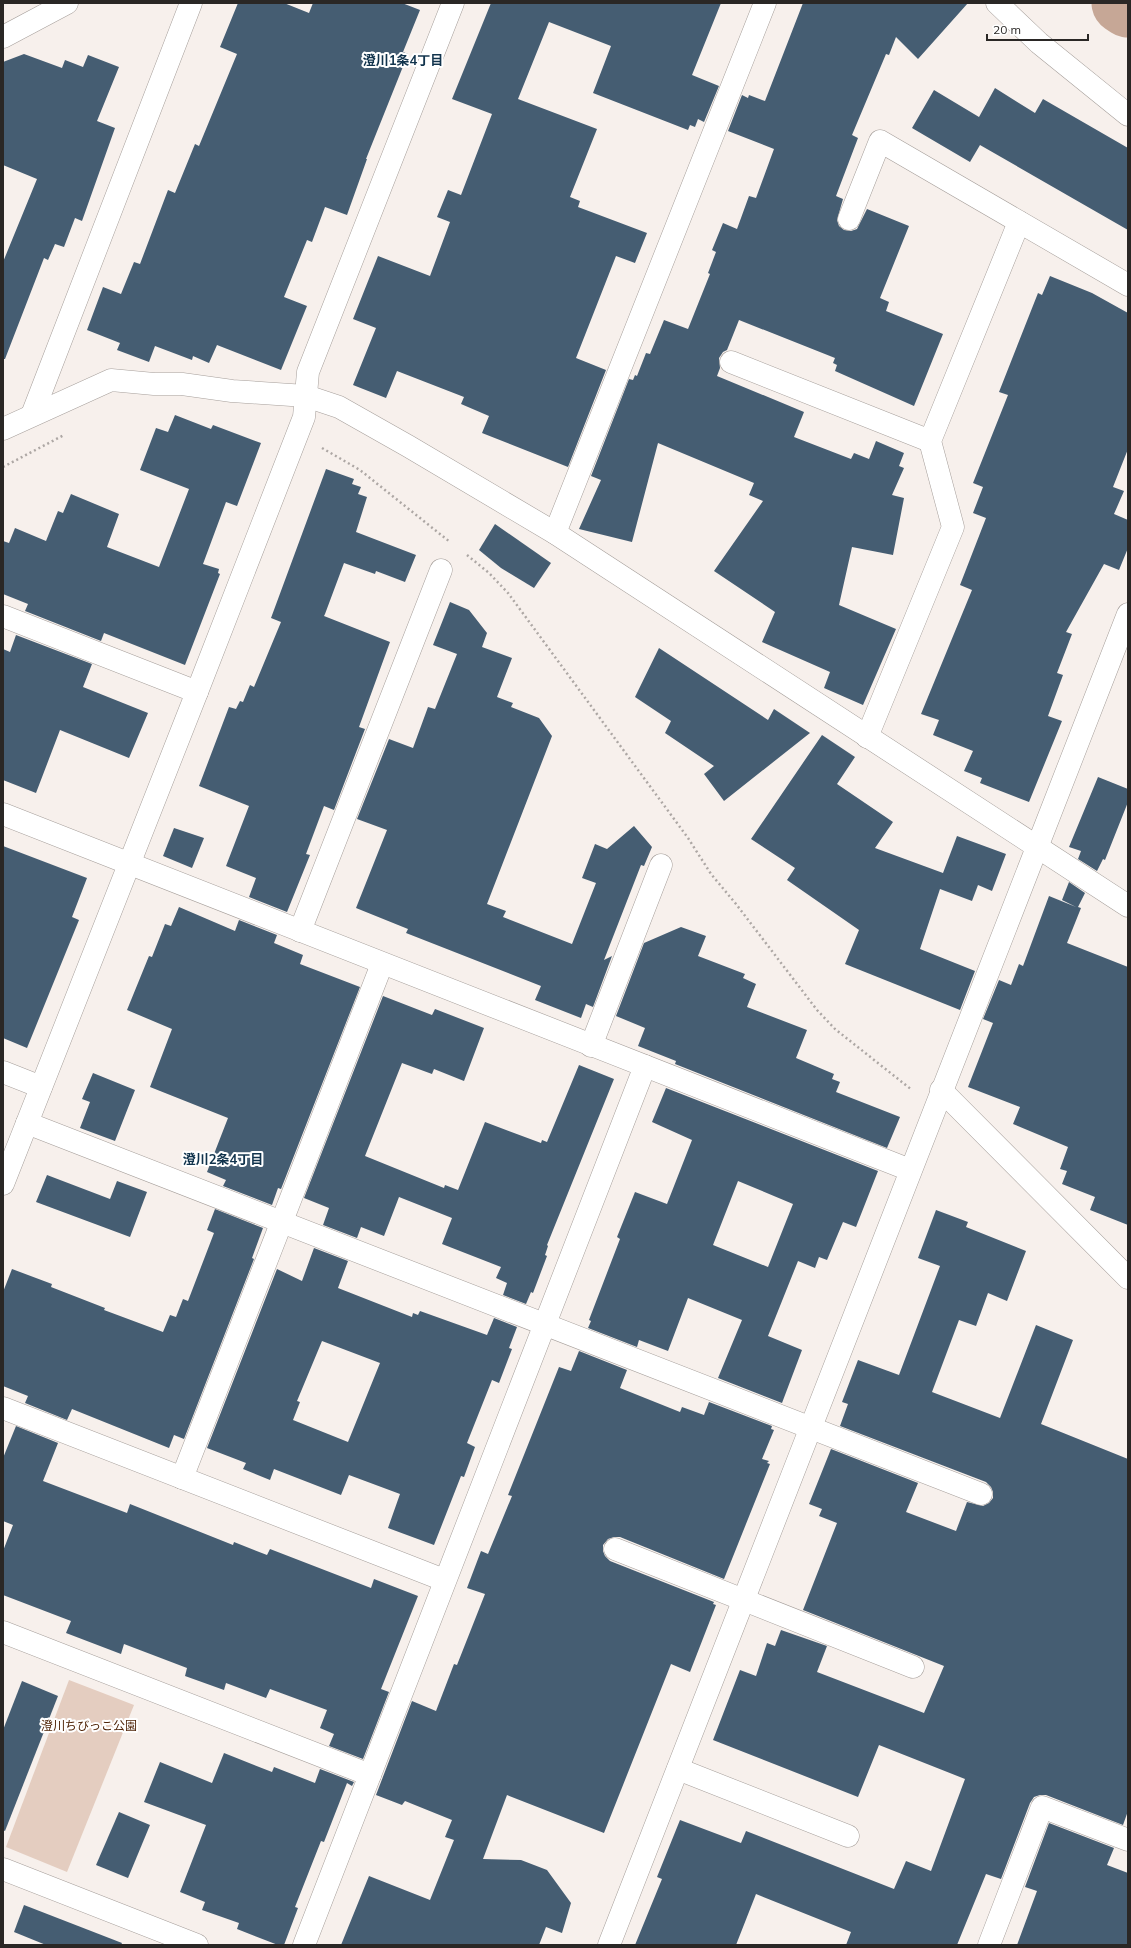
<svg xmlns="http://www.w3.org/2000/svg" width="1131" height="1948" viewBox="0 0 1131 1948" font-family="Mulish,'Noto Sans JP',sans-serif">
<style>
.green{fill:#e4cdc0}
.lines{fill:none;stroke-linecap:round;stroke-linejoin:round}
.river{stroke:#c6a796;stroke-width:61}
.building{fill:#455d72;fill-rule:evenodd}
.street-casing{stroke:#a69f9b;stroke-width:23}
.path{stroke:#ada7a4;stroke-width:2.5;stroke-dasharray:2 3;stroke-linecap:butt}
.street{stroke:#fff;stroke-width:22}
.labels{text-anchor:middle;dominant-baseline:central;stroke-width:4;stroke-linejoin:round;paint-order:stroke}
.park-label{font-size:12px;fill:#4f2408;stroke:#fff}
.neighbourhood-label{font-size:13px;font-weight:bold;fill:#11334c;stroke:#fff}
</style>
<rect width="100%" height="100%" fill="#f7f0ec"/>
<!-- green -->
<polygon class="green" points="69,1680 134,1705 67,1872 6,1847"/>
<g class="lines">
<!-- river -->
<polyline class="river" points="1122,3 1128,7"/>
</g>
<!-- building -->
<g class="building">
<polygon points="238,3 284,3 309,13 313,3 402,3 420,10 403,52 408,54 366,159 367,159 347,215 325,207 312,242 307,240 284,297 307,306 281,370 217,345 209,363 193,356 192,360 155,346 149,362 117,350 120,343 87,330 103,287 121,294 134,262 140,264 168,190 175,193 195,144 199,146 237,54 220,47"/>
<polygon points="491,3 721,3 692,75 719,86 704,122 698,119 695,127 690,125 688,130 593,93 611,46 549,22 518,99 597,129 570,197 580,201 578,207 647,233 635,263 616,256 576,358 606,370 568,467 482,433 489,416 461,404 464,397 397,371 386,398 353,385 376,328 353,319 378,256 430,276 450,222 437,217 448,190 461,195 492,114 452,99"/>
<polygon points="803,3 968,3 918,59 896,37 889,55 886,54 852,135 858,138 836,196 843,199 837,220 839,226 844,230 851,231 857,229 867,209 909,226 880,298 889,302 886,311 943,334 914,406 835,371 837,365 833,363 835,358 739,320 727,350 723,352 719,358 720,368 717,376 804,412 794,437 851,459 854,453 869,459 876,441 904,453 899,466 904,468 892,495 904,498 893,555 852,547 839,605 896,629 863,705 824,688 830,672 762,642 775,612 714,571 763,501 749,495 754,483 658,443 632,542 579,529 601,480 591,476 629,379 633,380 635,375 637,376 646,353 650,354 664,320 688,329 710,274 708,273 716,252 712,250 723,223 737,229 749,196 756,198 774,149 728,131 742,95 748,98 749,95 765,101"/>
<polygon points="24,54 62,68 65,60 83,67 88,55 119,67 97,121 115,128 82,221 75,218 64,247 55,244 48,260 44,258 5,359 3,359 3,262 37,179 3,165 3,62"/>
<polygon points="995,88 1035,113 1043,99 1128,148 1128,230 980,145 970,162 912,128 934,90 979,117"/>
<polygon points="1050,276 1092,293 1128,313 1128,449 1113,487 1124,491 1114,514 1128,520 1128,548 1119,570 1104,564 1066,632 1072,634 1057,673 1063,675 1048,716 1062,721 1029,802 980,783 982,778 964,771 973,751 933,735 939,720 921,714 972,590 960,585 986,518 973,513 983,487 973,483 1008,395 999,392 1038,293 1042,295"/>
<polygon points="175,415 211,429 213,425 261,443 237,506 226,502 203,564 219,569 218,573 220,574 185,665 104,633 101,641 25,611 28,604 3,594 3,541 9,543 15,528 46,541 58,511 63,513 71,494 119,514 107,547 159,567 189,489 140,470 156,428 168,432"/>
<polygon points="326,469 354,479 352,484 361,487 358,494 367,497 356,532 416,555 405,582 376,571 375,574 344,563 325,614 324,616 390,642 359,727 365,729 334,810 324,806 306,854 310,855 287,912 249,897 256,878 226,866 249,806 199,786 229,707 236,709 240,701 243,702 250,685 254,687 281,622 271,618"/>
<polygon points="495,524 551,563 534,588 501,568 479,550"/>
<polygon points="450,602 469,610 487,633 482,647 512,658 497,697 513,703 511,707 539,718 552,736 487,904 506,911 503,917 572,944 596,883 582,878 595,844 607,849 634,826 652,847 644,866 641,865 604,960 612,956 593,1007 586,1004 581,1018 535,1000 541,986 406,933 408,929 356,908 387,830 357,819 389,739 413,748 428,707 435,709 457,654 433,645"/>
<polygon points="16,635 92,664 83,687 148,713 129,758 60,730 36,793 3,780 3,649 10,652"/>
<polygon points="659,648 768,720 774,709 810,733 724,801 704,774 714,766 665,733 671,721 635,697"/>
<polygon points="822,735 855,757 837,784 893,822 875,848 943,873 957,836 1006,854 992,891 978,885 972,901 940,889 920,949 975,971 960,1010 845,964 859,930 787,880 795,868 751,839"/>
<polygon points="1098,777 1128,789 1128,802 1105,860 1103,859 1097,871 1078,859 1081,851 1069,847"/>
<polygon points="174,828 204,838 192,868 163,856"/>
<polygon points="3,846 87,878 72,917 79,920 27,1048 3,1038"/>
<polygon points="1069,882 1085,893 1078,907 1081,908 1067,943 1128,967 1128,1225 1090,1210 1095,1197 1062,1184 1067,1171 1060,1169 1068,1147 1013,1124 1020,1107 968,1087 993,1023 983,1019 999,980 1011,985 1019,964 1023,966 1049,896 1076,907 1062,900"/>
<polygon points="179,907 235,931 239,920 277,935 274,943 303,955 300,964 360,987 281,1189 278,1188 272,1205 223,1186 226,1180 207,1172 228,1118 150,1087 172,1029 127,1010 149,956 152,957 165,924 171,926"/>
<polygon points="681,927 706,936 698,956 745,974 743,978 756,984 747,1007 807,1030 796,1058 834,1074 832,1079 840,1082 836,1092 900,1117 887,1148 675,1064 676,1061 638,1046 645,1028 616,1016 644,943"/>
<polygon points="383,996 432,1015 435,1009 484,1028 464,1081 434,1069 432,1074 402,1063 365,1156 444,1188 445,1185 458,1190 485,1122 541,1143 542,1140 547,1142 579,1065 614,1079 547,1245 548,1246 545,1255 547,1256 533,1293 531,1292 526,1304 503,1295 507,1283 496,1278 501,1267 442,1244 452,1218 399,1197 384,1236 361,1227 357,1238 323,1225 329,1208 304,1198"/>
<polygon points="93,1073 135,1090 115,1141 80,1128 90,1102 82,1099"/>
<path d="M666,1088L878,1171L856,1227L843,1222L827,1260L819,1257L815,1268L798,1261L768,1336L802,1350L782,1403L718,1378L742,1320L688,1298L668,1351L639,1340L637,1347L588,1328L591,1321L589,1320L620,1239L617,1237L635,1192L667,1204L692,1140L652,1122ZM738,1181L793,1204L768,1267L713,1245Z"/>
<polygon points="47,1175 110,1199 117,1181 147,1192 130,1237 36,1202"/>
<polygon points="215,1209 263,1228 252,1258 254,1259 184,1439 174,1435 169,1448 72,1409 67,1420 25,1403 28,1396 3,1386 3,1292 12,1269 52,1284 51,1287 105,1308 104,1310 163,1332 170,1315 176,1317 183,1299 188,1301 214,1233 207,1230"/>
<polygon points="936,1210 968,1222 966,1227 1026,1251 1007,1301 988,1293 976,1326 959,1320 932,1392 1000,1418 1036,1325 1073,1340 1041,1424 1128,1459 1128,1811 1123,1825 1046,1795 1040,1795 1034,1797 1030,1803 1001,1879 986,1874 957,1945 846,1945 851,1932 756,1894 736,1945 635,1945 662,1879 657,1877 680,1820 741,1843 746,1831 894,1889 906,1861 931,1871 965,1779 879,1745 858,1797 713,1740 740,1670 756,1676 767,1643 775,1646 781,1630 827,1646 817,1672 924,1713 944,1666 803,1610 837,1523 819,1516 822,1509 809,1504 831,1449 918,1483 906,1512 956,1531 967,1502 983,1506 989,1503 993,1498 993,1492 991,1487 986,1482 840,1426 848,1404 842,1402 858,1360 899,1375 940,1266 918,1258"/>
<path d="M314,1248L348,1261L338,1288L412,1317L413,1313L418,1315L420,1311L487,1335L494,1318L517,1327L509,1348L512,1349L499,1383L492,1380L467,1443L475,1447L464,1477L461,1476L434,1545L388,1528L400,1494L349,1475L341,1495L274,1469L270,1480L243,1469L246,1463L207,1448L277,1269L302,1281ZM322,1341L380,1363L348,1442L293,1420L300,1402L297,1401Z"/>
<polygon points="579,1351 627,1370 620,1388 680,1412 682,1407 704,1415 709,1402 772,1426 771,1429 774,1430 762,1459 769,1461 767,1463 770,1464 724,1579 620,1537 614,1537 608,1539 603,1545 603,1551 605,1556 610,1561 714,1602 713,1604 716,1605 690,1672 671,1664 604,1833 507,1795 483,1859 521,1860 547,1870 571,1903 562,1933 546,1927 539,1945 341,1945 369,1876 430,1900 454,1840 445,1837 452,1820 405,1801 402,1805 376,1795 412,1701 436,1711 454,1664 457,1665 485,1594 467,1588 481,1551 488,1554 512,1496 508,1495 559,1367 571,1371"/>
<polygon points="16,1426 58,1443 43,1481 127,1513 130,1504 233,1545 234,1542 267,1555 270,1549 371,1588 374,1579 418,1596 381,1689 389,1692 363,1759 329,1746 334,1734 320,1728 327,1710 270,1689 266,1698 226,1683 224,1690 185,1676 187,1668 124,1644 121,1654 66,1633 71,1621 3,1595 3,1551 13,1525 3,1521 3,1458"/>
<polygon points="22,1681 58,1696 5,1831 3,1830 3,1730"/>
<polygon points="224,1753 272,1772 274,1767 315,1783 320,1769 354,1782 352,1786 347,1783 324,1842 321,1841 295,1907 298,1908 284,1945 278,1945 237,1929 239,1923 202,1910 205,1902 180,1892 206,1825 144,1802 160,1762 212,1783"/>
<polygon points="119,1812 150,1825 128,1878 96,1865"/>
<polygon points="1049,1823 1114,1848 1107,1865 1128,1873 1128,1945 1017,1945 1037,1891 1025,1887"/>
<polygon points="24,1905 122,1943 121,1945 46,1945 14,1932"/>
</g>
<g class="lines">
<defs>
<g id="street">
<polyline points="997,3 1039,43 1128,115"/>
<polyline points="3,37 67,3"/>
<polyline points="849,219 880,141 1128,285"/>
<polyline points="731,362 930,441"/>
<polyline points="32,415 191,3"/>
<polyline points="3,429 111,380 154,384 182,384 232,391 306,396 339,407 408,446 555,533 1128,906"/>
<polyline points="555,533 765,3"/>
<polyline points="3,616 197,692"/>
<polyline points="867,737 953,527 930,441 1019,222"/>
<polyline points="3,814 910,1170"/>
<polyline points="300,931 441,570"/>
<polyline points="591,1046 661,865"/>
<polyline points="3,1072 41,1087"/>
<polyline points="941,1090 1128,1278"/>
<polyline points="27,1123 981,1494"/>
<polyline points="3,1184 197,692 304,417 308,372 453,3"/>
<polyline points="3,1408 444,1580"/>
<polyline points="182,1478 382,964"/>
<polyline points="615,1549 913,1667"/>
<polyline points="3,1632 370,1775"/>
<polyline points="678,1769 848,1836"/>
<polyline points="3,1869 197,1945"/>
<polyline points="304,1945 645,1066"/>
<polyline points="609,1945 1128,614"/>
<polyline points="989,1945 1042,1807 1128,1840"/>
</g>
</defs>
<!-- street casing -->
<use href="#street" class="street-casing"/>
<!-- path -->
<g class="path">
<polyline points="322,448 360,470 450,542"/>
<polyline points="3,467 64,435"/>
<polyline points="467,555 489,573 508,593 688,838 711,874 736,904 817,1010 835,1029 912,1090"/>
</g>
<!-- street -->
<use href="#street" class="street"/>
</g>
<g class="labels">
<!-- park labels -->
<g class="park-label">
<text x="89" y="1725">澄川ちびっこ公園</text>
</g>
<!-- neighbourhood labels -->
<g class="neighbourhood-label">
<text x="403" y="60">澄川1条4丁目</text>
<text x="223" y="1159">澄川2条4丁目</text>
</g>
</g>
<!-- border -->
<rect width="1131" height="1948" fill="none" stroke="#2a2725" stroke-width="8"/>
<!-- scale -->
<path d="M987 34v6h101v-6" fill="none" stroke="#2a2725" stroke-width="2"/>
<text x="993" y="34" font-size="12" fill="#2a2725" stroke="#ffffff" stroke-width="3" paint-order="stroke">20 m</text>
</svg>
